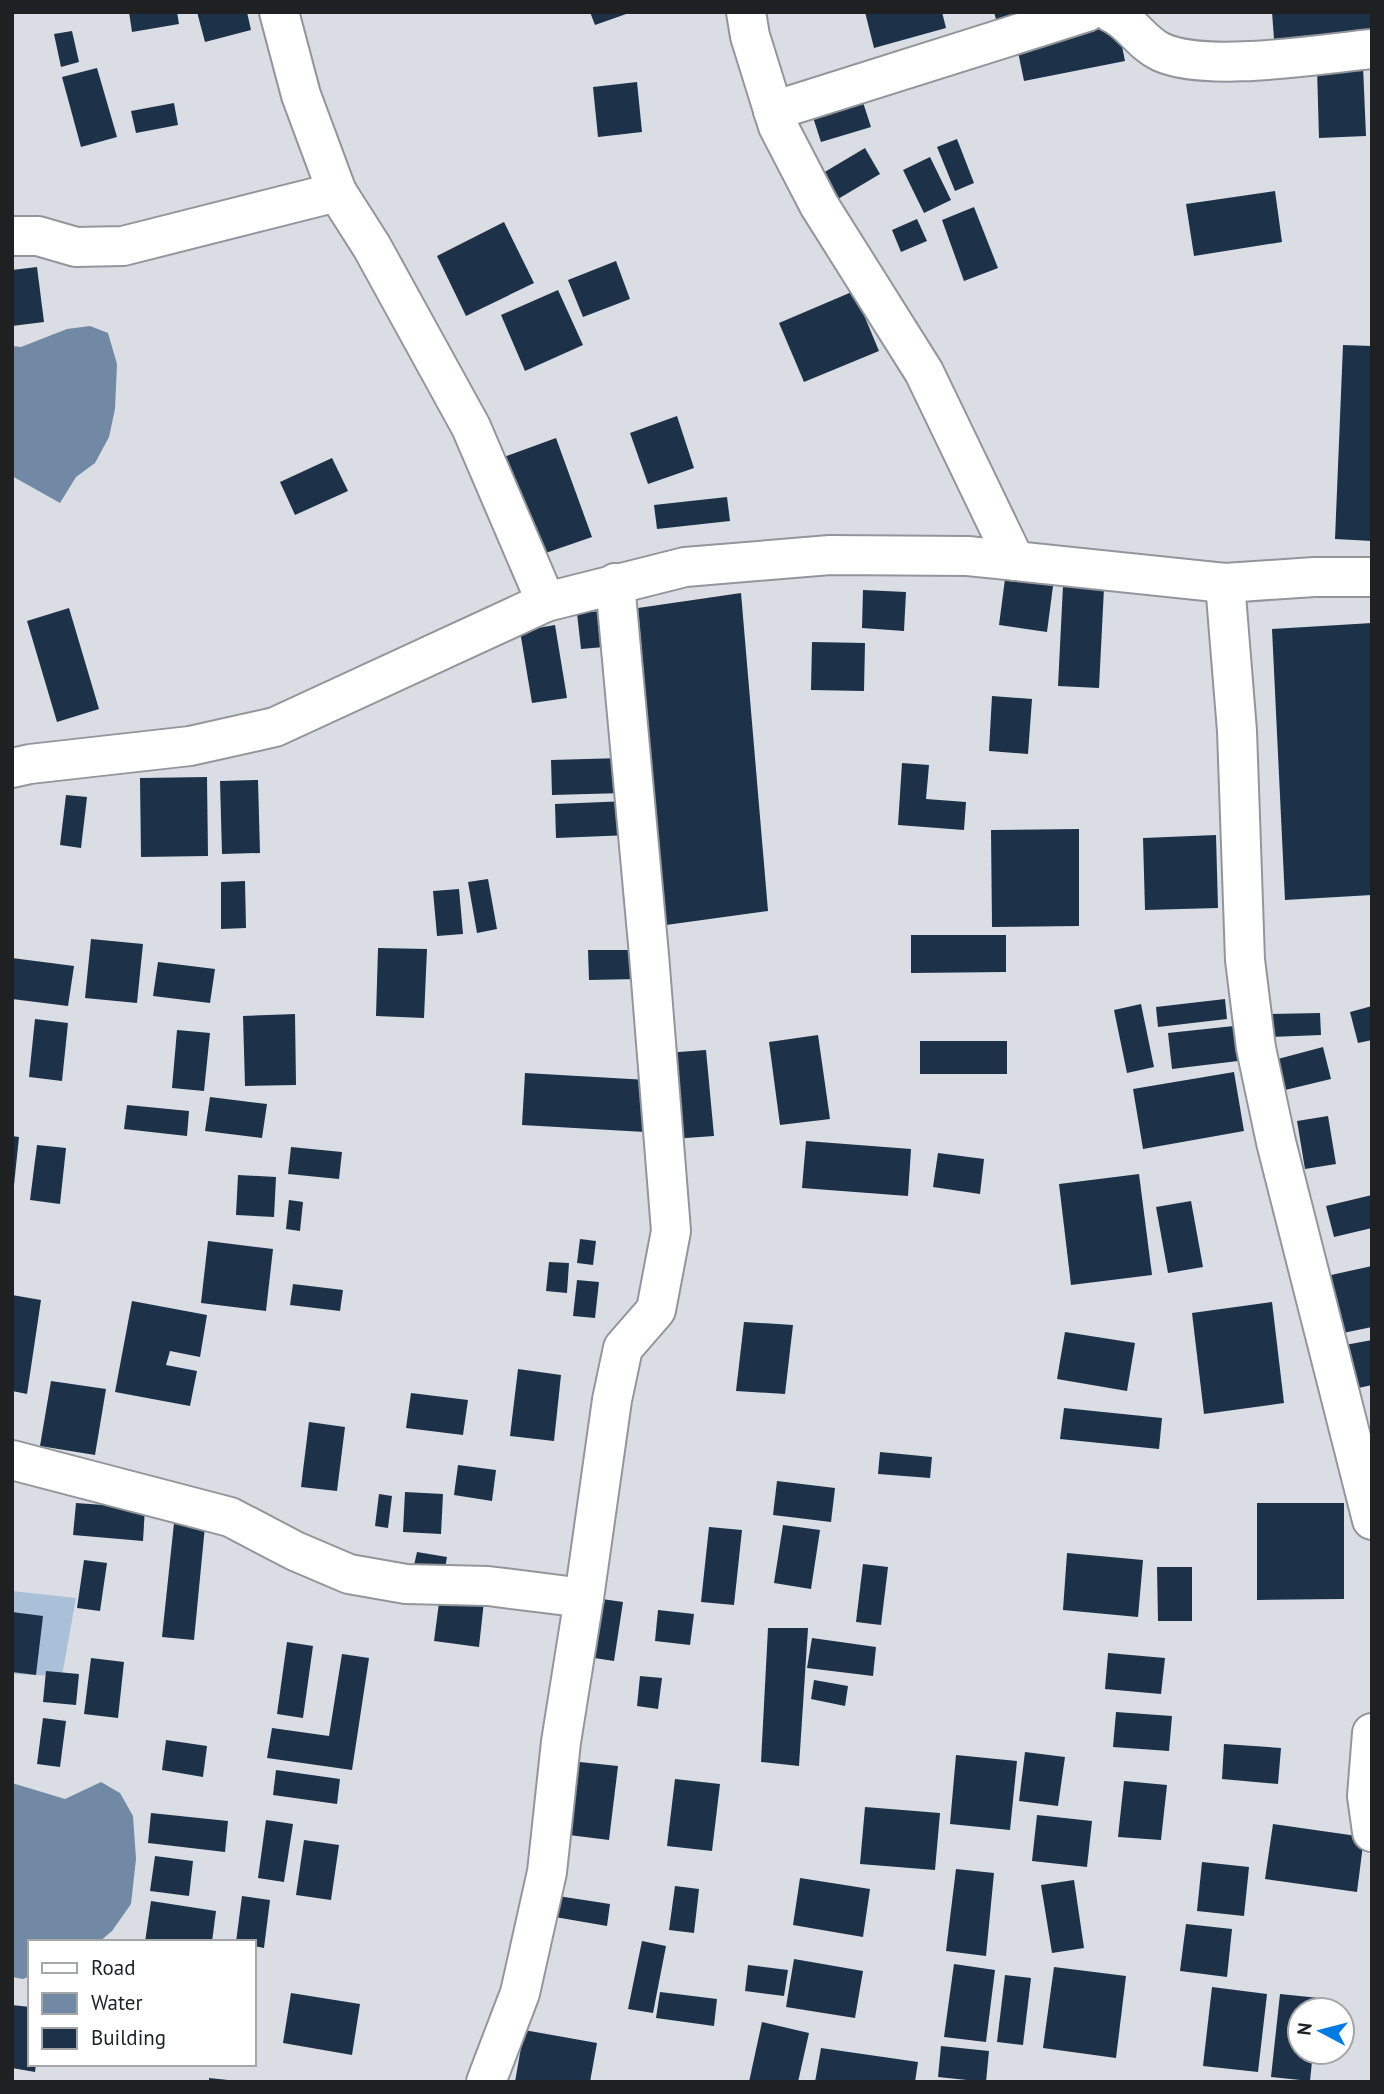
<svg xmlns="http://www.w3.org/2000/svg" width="1384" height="2094" viewBox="0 0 1384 2094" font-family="'PT Sans',sans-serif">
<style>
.green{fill:#aabfd8}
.water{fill:#7189a5}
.building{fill:#1d3249}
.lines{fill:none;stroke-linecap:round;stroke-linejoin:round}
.street-casing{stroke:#92969b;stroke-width:42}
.street{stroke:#fff;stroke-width:38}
</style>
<rect width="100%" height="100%" fill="#dadee4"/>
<!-- green -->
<polygon class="green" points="12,1591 76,1598 62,1676 12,1674"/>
<!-- water -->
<g class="water">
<polygon points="90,326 108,333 117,364 115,409 109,437 95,463 76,477 60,503 12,476 12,346 21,347 67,329"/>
<polygon points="101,1782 120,1793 133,1816 136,1859 131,1904 112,1931 99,1942 30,1942 30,1976 23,1979 12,1977 12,1783 65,1799"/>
</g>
<!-- building -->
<g class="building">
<polygon points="129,12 177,12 179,24 132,32"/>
<polygon points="197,12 247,12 251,30 205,42"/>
<polygon points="590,12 629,12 629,13 595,25"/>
<polygon points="865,12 942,12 946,28 874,48"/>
<polygon points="994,12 1037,12 997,23"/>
<polygon points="1272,12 1372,12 1372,30 1274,39"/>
<polygon points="1117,21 1125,61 1024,81 1016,42"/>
<polygon points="72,31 79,62 61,67 54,34"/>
<polygon points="1363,66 1366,136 1319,138 1317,68"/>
<polygon points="97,68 117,137 81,147 62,77"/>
<polygon points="637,82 642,132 598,137 593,87"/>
<polygon points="860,93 871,127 821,142 810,108"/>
<polygon points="174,103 178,125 136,133 131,111"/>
<polygon points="957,139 974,183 955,191 937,147"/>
<polygon points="865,148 880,174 838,199 823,173"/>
<polygon points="930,157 951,200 924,213 903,170"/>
<polygon points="1275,191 1282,242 1194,256 1186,204"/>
<polygon points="974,207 998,268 964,281 942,220"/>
<polygon points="917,219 927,241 901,252 892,230"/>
<polygon points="504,222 534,283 466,316 437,256"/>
<polygon points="616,261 630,299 583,317 568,280"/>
<polygon points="37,267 44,322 12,326 12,270"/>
<polygon points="558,290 583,345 525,371 501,315"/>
<polygon points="854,291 879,351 804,382 779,323"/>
<polygon points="1343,345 1372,346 1372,541 1335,539"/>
<polygon points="677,416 694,468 648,484 630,433"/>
<polygon points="556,438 592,537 537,556 501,458"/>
<polygon points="332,458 348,491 295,515 280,482"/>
<polygon points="727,497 730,521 657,529 654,505"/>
<polygon points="1005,579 1053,586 1047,632 999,625"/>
<polygon points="1063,586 1104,588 1099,688 1058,686"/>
<polygon points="863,590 906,592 904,631 862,628"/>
<polygon points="741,593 768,911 666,925 638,608"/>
<polygon points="69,608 99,709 57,722 27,621"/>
<polygon points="613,610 616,646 581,649 577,613"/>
<polygon points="1372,623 1372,895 1285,900 1272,629"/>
<polygon points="555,625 567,698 532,703 520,631"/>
<polygon points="812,642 865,643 864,691 811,690"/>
<polygon points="992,696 1032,699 1028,754 989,751"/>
<polygon points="622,758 624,793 552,795 551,760"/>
<polygon points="902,763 929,765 926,799 966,802 964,830 898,825"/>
<polygon points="207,777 208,856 141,857 140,778"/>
<polygon points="258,780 260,853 222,854 220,781"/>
<polygon points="66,795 87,797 81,848 60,845"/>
<polygon points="628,801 630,835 556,838 555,804"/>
<polygon points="1079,829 1079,926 992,927 991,830"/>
<polygon points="1216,835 1218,908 1145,910 1143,838"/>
<polygon points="488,879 497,929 477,933 468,882"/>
<polygon points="245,881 246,928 221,929 221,882"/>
<polygon points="459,889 463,934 437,936 433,891"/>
<polygon points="911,935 1006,935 1006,972 911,973"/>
<polygon points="91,939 143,944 137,1003 85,998"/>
<polygon points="378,948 427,949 424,1018 376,1016"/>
<polygon points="588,950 638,950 638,979 589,980"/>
<polygon points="12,958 74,966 68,1006 12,999"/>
<polygon points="158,962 215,969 210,1003 153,996"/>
<polygon points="1225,999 1227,1019 1158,1027 1156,1007"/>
<polygon points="1141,1004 1154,1067 1127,1073 1114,1010"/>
<polygon points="1372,1006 1372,1040 1358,1043 1350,1012"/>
<polygon points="1320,1013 1321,1035 1270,1037 1270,1014"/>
<polygon points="295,1014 296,1085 245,1086 243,1016"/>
<polygon points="35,1019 68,1023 62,1081 29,1077"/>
<polygon points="1234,1026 1238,1061 1172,1069 1168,1033"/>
<polygon points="177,1030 210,1033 204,1091 172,1088"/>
<polygon points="818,1035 830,1119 780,1125 769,1042"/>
<rect x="920" y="1041" width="87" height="33"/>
<polygon points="1323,1047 1331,1079 1281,1091 1274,1060"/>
<polygon points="706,1050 714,1136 672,1139 665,1053"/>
<polygon points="1234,1072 1244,1131 1143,1149 1133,1089"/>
<polygon points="525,1073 648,1080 645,1132 522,1125"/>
<polygon points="210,1097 267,1104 262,1138 205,1131"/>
<polygon points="127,1105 189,1111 187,1136 124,1129"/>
<polygon points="1328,1116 1336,1164 1305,1169 1297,1121"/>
<polygon points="12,1136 19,1137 14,1185 12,1185"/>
<polygon points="806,1141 911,1149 908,1196 802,1188"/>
<polygon points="37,1145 66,1148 60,1204 30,1200"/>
<polygon points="291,1147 342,1152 339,1179 288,1174"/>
<polygon points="938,1153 984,1159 980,1194 933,1187"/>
<polygon points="1139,1174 1152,1275 1071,1285 1059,1184"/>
<polygon points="238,1175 276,1177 274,1217 236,1215"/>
<polygon points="1372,1195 1372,1228 1334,1237 1326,1206"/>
<polygon points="289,1200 303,1202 300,1231 286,1229"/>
<polygon points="1191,1201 1203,1267 1168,1273 1156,1207"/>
<polygon points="580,1239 596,1241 593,1265 577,1263"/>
<polygon points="208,1241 273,1249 266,1311 201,1303"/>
<polygon points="549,1262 569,1263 567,1293 546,1291"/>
<polygon points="1372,1266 1372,1327 1343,1333 1331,1275"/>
<polygon points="577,1280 599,1282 595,1318 573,1316"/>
<polygon points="293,1284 343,1290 340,1311 290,1305"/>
<polygon points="12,1295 41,1300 27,1394 12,1391"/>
<polygon points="132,1301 207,1315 200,1357 170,1351 166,1365 197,1371 190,1406 115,1392"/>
<polygon points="1272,1302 1284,1403 1204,1414 1192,1313"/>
<polygon points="744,1322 793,1325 785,1394 736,1391"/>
<polygon points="1065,1332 1135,1343 1127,1391 1057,1379"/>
<polygon points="1372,1340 1372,1385 1354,1389 1345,1345"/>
<polygon points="518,1369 561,1375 554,1441 510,1436"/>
<polygon points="51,1381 106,1389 95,1455 40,1446"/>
<polygon points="411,1393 468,1400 463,1435 406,1428"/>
<polygon points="1064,1408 1162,1418 1159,1449 1060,1439"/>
<polygon points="309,1422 345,1427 337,1491 301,1487"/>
<polygon points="880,1452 932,1457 930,1478 878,1474"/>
<polygon points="458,1465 496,1470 492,1501 454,1495"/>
<polygon points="777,1481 835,1488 831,1522 773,1515"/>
<polygon points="405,1492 443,1494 441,1534 403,1532"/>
<polygon points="379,1494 392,1496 388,1528 375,1526"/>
<polygon points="76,1503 145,1508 143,1541 73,1535"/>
<polygon points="1257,1503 1344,1503 1344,1599 1257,1600"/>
<polygon points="174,1523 205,1526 194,1640 162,1637"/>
<polygon points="783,1525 820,1530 811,1589 774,1583"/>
<polygon points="709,1527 742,1530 734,1605 701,1602"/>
<polygon points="417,1552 447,1557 443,1580 412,1574"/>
<polygon points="1067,1553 1143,1560 1138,1617 1063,1610"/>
<polygon points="84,1560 107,1563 100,1611 77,1608"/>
<polygon points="863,1564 888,1567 881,1625 856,1622"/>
<polygon points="1157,1567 1192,1567 1192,1621 1158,1621"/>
<polygon points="440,1595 484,1601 479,1647 434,1641"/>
<polygon points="588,1597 623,1602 614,1661 581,1656"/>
<polygon points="658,1610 694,1614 690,1645 655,1641"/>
<polygon points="12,1612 43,1616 36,1675 12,1672"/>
<polygon points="768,1628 808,1628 799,1766 761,1762"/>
<polygon points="812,1638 876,1647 873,1676 807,1668"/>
<polygon points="287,1642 313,1646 303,1718 277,1714"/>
<polygon points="1108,1653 1165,1658 1161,1694 1105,1689"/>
<polygon points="342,1654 369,1658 352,1770 267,1758 272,1728 329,1736"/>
<polygon points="91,1658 124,1662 118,1718 84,1714"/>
<polygon points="46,1671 79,1674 76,1705 43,1702"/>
<polygon points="640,1676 662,1678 658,1709 637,1706"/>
<polygon points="814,1680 848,1686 845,1706 811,1699"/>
<polygon points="1116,1712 1172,1716 1169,1751 1113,1747"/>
<polygon points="43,1718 66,1721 60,1767 37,1764"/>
<polygon points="166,1740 207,1746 203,1777 162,1770"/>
<polygon points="1224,1744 1281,1748 1278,1784 1222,1779"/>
<polygon points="1025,1752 1065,1757 1058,1806 1019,1801"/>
<polygon points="956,1755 1017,1761 1010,1830 950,1824"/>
<polygon points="570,1761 618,1766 609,1840 561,1834"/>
<polygon points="276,1770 340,1779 337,1804 273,1795"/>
<polygon points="675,1779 720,1784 712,1851 667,1846"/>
<polygon points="1124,1781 1167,1785 1161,1840 1118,1837"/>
<polygon points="865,1807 940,1813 935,1870 860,1864"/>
<polygon points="151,1813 228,1821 225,1852 148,1843"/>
<polygon points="1037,1815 1092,1821 1087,1867 1032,1861"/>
<polygon points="266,1820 293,1824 284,1882 258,1878"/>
<polygon points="1273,1824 1364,1837 1357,1892 1265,1879"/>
<polygon points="304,1840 339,1845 331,1900 296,1895"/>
<polygon points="155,1856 193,1861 189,1896 150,1891"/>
<polygon points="1202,1862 1249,1867 1244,1916 1197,1911"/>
<polygon points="956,1869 994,1873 986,1956 946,1951"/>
<polygon points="800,1878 870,1889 863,1937 793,1925"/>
<polygon points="1074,1880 1084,1948 1052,1953 1041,1885"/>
<polygon points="675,1886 699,1889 694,1933 669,1930"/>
<polygon points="242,1896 270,1900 264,1948 254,1946 254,1942 236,1942"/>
<polygon points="558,1896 610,1904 607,1926 555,1917"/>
<polygon points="151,1901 216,1911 212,1942 145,1942"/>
<polygon points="1186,1924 1232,1929 1227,1977 1180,1971"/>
<polygon points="642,1941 666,1946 653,2013 628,2009"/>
<polygon points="794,1959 863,1971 855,2018 786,2007"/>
<polygon points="954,1964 995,1970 986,2042 944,2037"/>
<polygon points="748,1965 788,1970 784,1996 745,1991"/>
<polygon points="1054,1967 1126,1976 1116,2058 1043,2048"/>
<polygon points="1005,1975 1031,1978 1023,2045 997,2042"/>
<polygon points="1212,1987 1267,1994 1258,2072 1203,2066"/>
<polygon points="660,1992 717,1999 714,2026 656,2018"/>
<polygon points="291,1993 360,2004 352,2055 283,2043"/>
<polygon points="1280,1994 1319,1998 1317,2010 1300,2010 1300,2052 1313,2052 1310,2081 1271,2077"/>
<polygon points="12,2005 30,2007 30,2064 36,2064 35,2072 12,2068"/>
<polygon points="762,2022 809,2033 798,2082 749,2082"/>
<polygon points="524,2030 597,2043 590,2082 515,2082"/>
<polygon points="941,2046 989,2051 986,2082 938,2077"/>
<polygon points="821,2048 918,2062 915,2082 815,2082"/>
<polygon points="209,2078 228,2080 228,2082 209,2082"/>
</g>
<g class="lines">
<defs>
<g id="street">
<polyline points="746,12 750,36 778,126 819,205 924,372 1015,561"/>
<path d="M1110,12C1130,20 1141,43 1161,52C1207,73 1320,54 1372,49"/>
<polyline points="773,111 1087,12"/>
<polyline points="337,192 372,247 471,427 546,602"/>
<polyline points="12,236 38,236 76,247 123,246 337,192 301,95 279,12"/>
<polyline points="1225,583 1237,731 1245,960 1256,1048 1276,1142 1372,1520"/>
<polyline points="12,768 30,764 190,746 275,727 546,602 685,567 830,555 968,556 1225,583 1314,577 1372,577"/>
<polyline points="12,1460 230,1517 295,1551 349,1574 406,1584 488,1586 584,1598"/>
<polyline points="1372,1733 1367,1796 1372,1832"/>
<polyline points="486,2082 520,1993 547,1872 561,1742 584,1598 612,1400 623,1348 656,1310 671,1231 649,955 615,583"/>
</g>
</defs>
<!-- street casing -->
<use href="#street" class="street-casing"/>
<!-- street -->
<use href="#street" class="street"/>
</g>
<!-- border -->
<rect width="1384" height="2094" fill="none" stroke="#1e2022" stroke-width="28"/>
<!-- legend -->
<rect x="28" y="1940" width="228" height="126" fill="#ffffff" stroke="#a5a6a7" stroke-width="2"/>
<rect x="42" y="1963" width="35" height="10" fill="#ffffff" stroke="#a5a6a7" stroke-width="2"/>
<text x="91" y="1975" font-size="21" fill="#1e2022">Road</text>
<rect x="42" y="1993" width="35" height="21" fill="#7189a5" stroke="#a5a6a7" stroke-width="2"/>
<text x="91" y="2010" font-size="21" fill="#1e2022">Water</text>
<rect x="42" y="2028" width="35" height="21" fill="#1d3249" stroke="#a5a6a7" stroke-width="2"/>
<text x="91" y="2045" font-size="21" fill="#1e2022">Building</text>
<!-- north arrow -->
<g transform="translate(1321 2031) rotate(277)"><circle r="33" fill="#ffffff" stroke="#a5a6a7" stroke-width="2"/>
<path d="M0-5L12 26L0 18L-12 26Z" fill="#017be1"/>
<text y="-10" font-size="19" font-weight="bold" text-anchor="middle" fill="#1e2022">N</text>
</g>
</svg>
